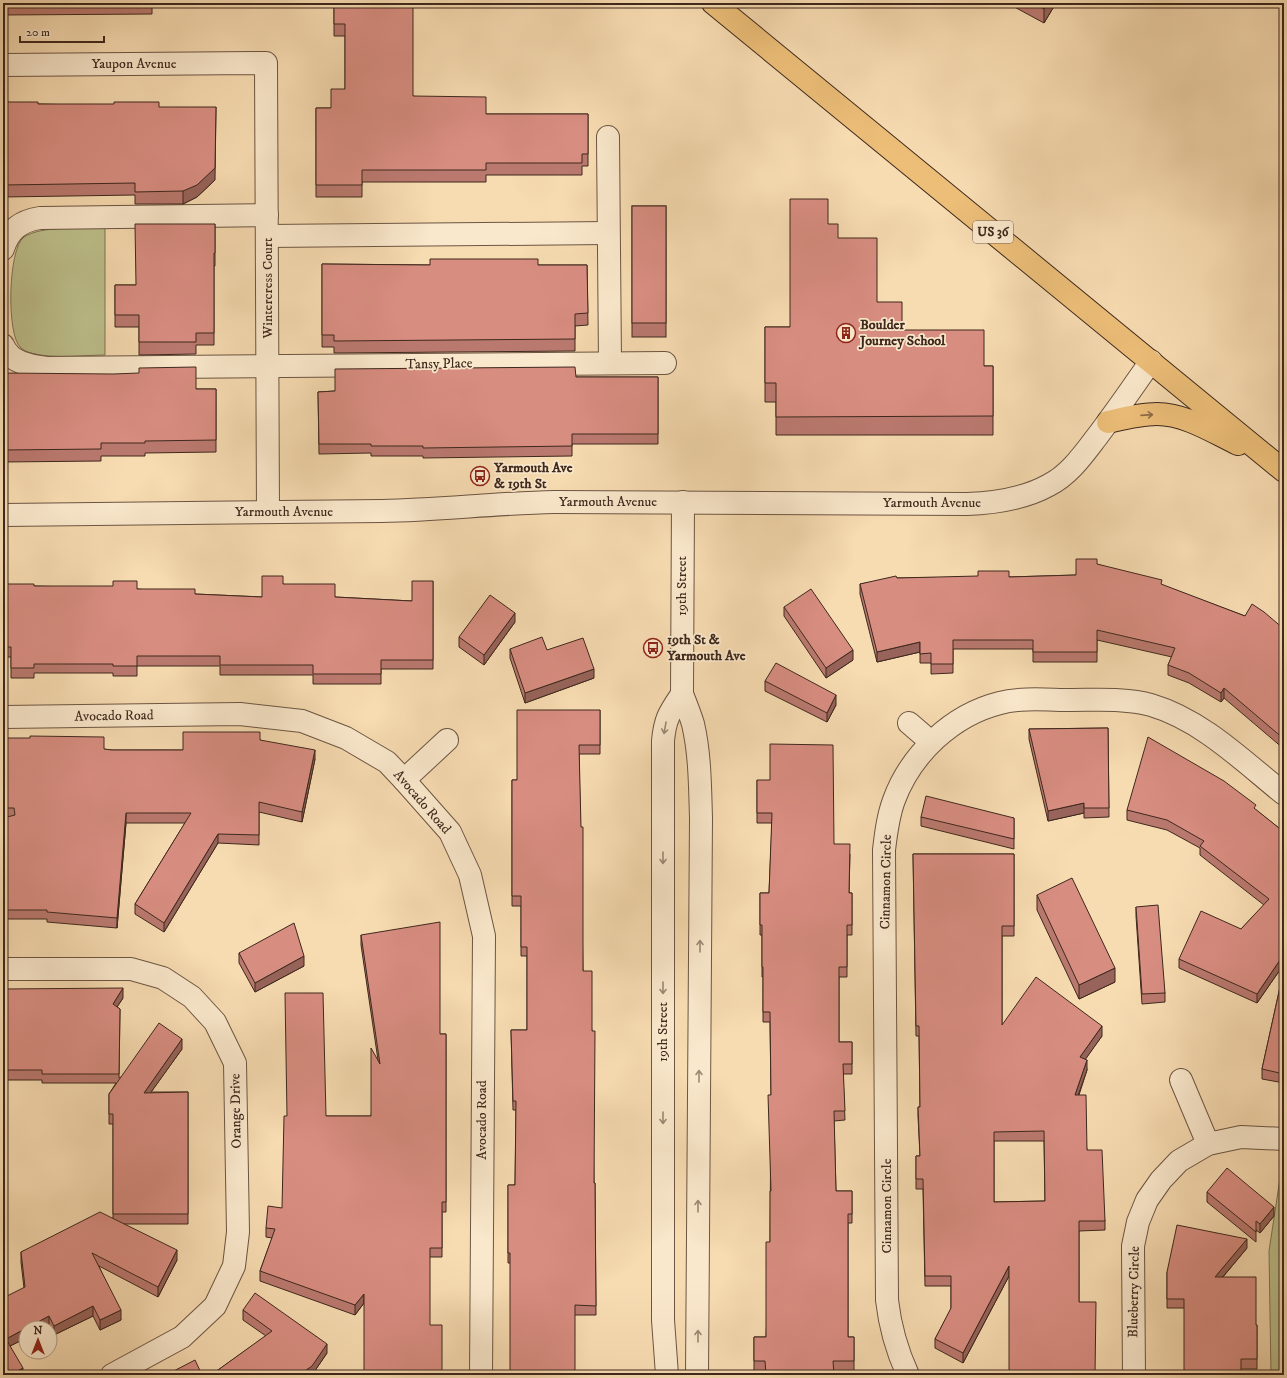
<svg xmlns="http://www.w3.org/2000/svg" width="1287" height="1378" viewBox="0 0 1287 1378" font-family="'IM FELL DW Pica',serif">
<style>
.park{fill:#bdc08c;stroke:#7e7454}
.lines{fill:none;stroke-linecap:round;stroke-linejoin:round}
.minor-casing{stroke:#6c5542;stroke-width:24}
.tertiary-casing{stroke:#6c5542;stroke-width:24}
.trunk-casing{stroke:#3e281d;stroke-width:24}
.minor{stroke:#fae8cc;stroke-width:22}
.tertiary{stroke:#fae8cc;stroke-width:22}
.trunk{stroke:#ecbe78;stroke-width:22}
.wall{fill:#ba796f;stroke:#3e281d;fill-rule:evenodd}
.shaded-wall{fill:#97635a;stroke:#3e281d}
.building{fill:#d88d81;stroke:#3e281d;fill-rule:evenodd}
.oneway{stroke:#8c6c46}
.oneway2{stroke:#9c8874}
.labels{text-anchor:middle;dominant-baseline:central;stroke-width:3.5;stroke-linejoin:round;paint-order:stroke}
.shield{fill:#fae8cc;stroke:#766252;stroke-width:1}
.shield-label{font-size:13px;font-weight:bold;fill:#3e281d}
.street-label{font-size:14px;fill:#3e281d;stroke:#fae8cc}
.poi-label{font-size:14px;font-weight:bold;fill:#3e281d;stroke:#fae8cc;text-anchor:start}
</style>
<rect width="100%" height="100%" fill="#f7dbb1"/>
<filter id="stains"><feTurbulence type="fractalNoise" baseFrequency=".005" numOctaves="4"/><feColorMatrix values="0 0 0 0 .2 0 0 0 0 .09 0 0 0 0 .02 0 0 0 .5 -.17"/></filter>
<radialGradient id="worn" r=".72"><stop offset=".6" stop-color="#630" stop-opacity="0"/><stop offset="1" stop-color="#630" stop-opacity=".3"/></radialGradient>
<!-- park -->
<g class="park">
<path d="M105,228V355C84,355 36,361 21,348C6,336 8,248 24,237C42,225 83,229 105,228Z"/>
<polygon points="1282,1165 1284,1166 1284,1268 1281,1272 1284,1275 1284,1375 1271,1375 1269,1251"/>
</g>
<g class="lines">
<defs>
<g id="minor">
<polyline points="3,65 266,63 268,512"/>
<polyline points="608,137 610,362"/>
<polyline points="267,236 608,233"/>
<path d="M3,249C9,230 20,221 40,218L267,215"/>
<path d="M3,345C10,363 31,366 47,368L665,363"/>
<polyline points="3,717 240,714 302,721 346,738 387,762 404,780 450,832 470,875 484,936 481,1375"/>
<polyline points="909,723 931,742"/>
<polyline points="404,780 447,740"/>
<polyline points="3,969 131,969 163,978 192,997 215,1022 235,1063 238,1232 234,1266 215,1306 182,1337 112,1375"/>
<polyline points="1181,1080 1208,1144"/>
<path d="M908,1375C897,1351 890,1327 887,1300L884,850C886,833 888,816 894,800C911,754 952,715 1000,703C1023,697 1049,700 1072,700C1098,700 1126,698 1151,705C1202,720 1243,761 1284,794"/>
<polyline points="1134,1375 1133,1246 1138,1222 1147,1200 1161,1180 1179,1161 1208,1144 1241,1137 1284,1139"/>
</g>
<g id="tertiary">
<path d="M683,502L682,694C686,704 690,714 693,724C700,754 700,786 701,818L697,1375"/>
<path d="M3,515L382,511C440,510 497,503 555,502L967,504C995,503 1024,499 1049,485C1069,475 1083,455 1096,438C1115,413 1133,387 1151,361"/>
<path d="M667,1375L663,1320V741C665,718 670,712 682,694"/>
</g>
<g id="trunk">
<polyline points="713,3 1284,471"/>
<path d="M1108,422C1125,418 1140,414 1157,414C1185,414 1213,432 1238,444"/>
</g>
</defs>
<!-- minor casing -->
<use href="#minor" class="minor-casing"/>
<!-- tertiary casing -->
<use href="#tertiary" class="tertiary-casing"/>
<!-- trunk casing -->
<use href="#trunk" class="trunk-casing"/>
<!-- minor -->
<use href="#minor" class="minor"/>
<!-- tertiary -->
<use href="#tertiary" class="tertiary"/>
<!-- trunk -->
<use href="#trunk" class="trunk"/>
</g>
<!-- wall -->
<g class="wall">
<polygon points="3,3 152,3 152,14 3,15"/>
<polygon points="334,3 413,96 486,114 588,114 588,166 582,166 582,175 486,175 486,182 362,182 362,197 316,197 316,108 331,108 345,89 345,36 334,36"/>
<polygon points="1007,3 1056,3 1044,23"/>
<polygon points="3,102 38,104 159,107 215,180 197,197 183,204 135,204 135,195 3,197"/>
<rect x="632" y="206" width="34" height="131"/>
<polygon points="215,224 215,266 214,266 214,345 196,345 196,354 139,355 139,327 115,327 115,285 136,285"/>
<polygon points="828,224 838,238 877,302 902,330 984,366 993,366 993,435 776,435 776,402 765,402 765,327 790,327"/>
<polygon points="322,264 430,265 587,265 588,325 575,326 575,351 334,353 334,347 322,347"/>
<polygon points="3,373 196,389 216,389 216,452 145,453 145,456 101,456 101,461 3,462"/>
<polygon points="576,377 658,377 658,444 572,444 572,456 423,458 423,456 371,456 371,453 319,454 318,392"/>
<polygon points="1097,564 1162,585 1245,616 1284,629 1284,749 1224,698 1221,702 1189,683 1168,675 1168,665 1172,657 1097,640 1097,662 1033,662 1033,649 953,649 953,673 931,674 931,663 920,663 920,652 877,662 860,594 860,584 897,578 1009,577 1076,575"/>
<polygon points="433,581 433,669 381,669 381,684 313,684 313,675 220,675 220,666 137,666 137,676 113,676 113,673 34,673 34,678 11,678 11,657 3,657 3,584 34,586 137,589 195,594 262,597 283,584 335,597 412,601"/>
<polygon points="784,607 853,660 826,678 784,616"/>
<polygon points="515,622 484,665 459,647 459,637"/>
<polygon points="510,649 547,650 594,678 525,703 510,658"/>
<polygon points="765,681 836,705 827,722 765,691"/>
<polygon points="600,710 600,754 579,754 583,971 592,1031 594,1183 595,1183 596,1315 575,1315 510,1263 508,1263 508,1185 515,1185 516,1110 513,1110 511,1030 527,1030 527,956 521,956 521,906 512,906 512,780 517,780"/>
<polygon points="1108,728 1109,817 1084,818 1084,813 1048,821 1029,739 1029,729"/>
<polygon points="3,738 112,750 183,750 260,740 315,759 302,822 259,812 259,845 218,843 164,932 135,914 135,904 185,823 126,823 117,928 47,922 47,919 3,919 3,818 8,817 3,817"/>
<polygon points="757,780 834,844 850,854 849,893 852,893 852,935 847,935 847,977 839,977 839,1042 852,1042 852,1074 843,1074 845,1120 834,1121 836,1191 852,1191 852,1223 848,1223 848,1337 854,1337 854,1371 834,1371 834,1375 765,1375 765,1371 754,1371 754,1337 766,1337 770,1242 771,1095 770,1022 763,1022 763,977 762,977 762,935 760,935 760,893 769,893 772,823 757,823"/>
<polygon points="1127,810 1256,810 1284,832 1284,964 1257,1003 1179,968 1179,959 1241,929 1264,905 1200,855 1200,848 1167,830 1127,820"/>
<polygon points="921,817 1014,818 1014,849 921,826"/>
<path d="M913,854H1014V936H1002V1025L1102,1036L1085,1059L1087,1070L1079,1095L1087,1150L1105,1221V1230L1079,1231V1302L1095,1375L1009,1276L963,1363L935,1348V1339L951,1309V1286H925L923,1189H916V1156H920L918,1116V1107H920L919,1036H916ZM994,1141H1044L1045,1201L994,1202Z"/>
<polygon points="1037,895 1115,982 1079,999 1037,910"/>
<polygon points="1136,907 1165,993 1165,1002 1142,1004 1136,916"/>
<polygon points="361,935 440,1034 446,1034 446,1212 442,1212 442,1257 430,1257 364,1303 355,1315 260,1281 260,1271 272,1238 266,1237 266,1228 282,1208 326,1116 371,1116 378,1060 361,945"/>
<polygon points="239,953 304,966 255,992 239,963"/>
<polygon points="1284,969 1284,1083 1262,1079 1262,1069"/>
<polygon points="3,989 123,998 117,1007 120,1009 119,1078 182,1049 151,1092 188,1092 188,1224 124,1224 177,1260 158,1297 99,1266 121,1320 100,1330 93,1316 54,1335 49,1325 26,1328 26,1338 10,1346 23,1375 3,1375 24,1288 21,1262 21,1252 113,1218 113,1124 109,1124 109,1094 116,1083 42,1083 42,1080 3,1080"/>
<polygon points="1207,1192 1274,1216 1260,1233 1256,1230 1256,1242 1207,1202"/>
<polygon points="1247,1248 1223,1277 1256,1325 1257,1325 1257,1369 1241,1369 1184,1308 1167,1308 1167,1272"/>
<polygon points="243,1310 327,1353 312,1375 211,1375 266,1336 243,1320"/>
</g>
<!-- shaded-wall -->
<g class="shaded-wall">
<polygon points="1048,3 1056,3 1044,23 1044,9"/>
<polygon points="216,107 215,180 197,197 183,204 183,191"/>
<polygon points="515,613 515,622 484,665 484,655"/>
<polygon points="920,642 920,652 877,662 877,652"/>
<polygon points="853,650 853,660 826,678 826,668"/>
<polygon points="594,669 594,678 525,703 525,693"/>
<polygon points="1224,688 1224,698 1221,702 1221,693"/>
<polygon points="836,695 836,705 827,722 827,713"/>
<polygon points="315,750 315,759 302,822 302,812"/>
<polygon points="1084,803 1084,813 1048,821 1048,811"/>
<polygon points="126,813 126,823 117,928 117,918"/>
<polygon points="218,834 218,843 164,932 164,923"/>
<polygon points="1284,954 1284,964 1257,1003 1257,994"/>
<polygon points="304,956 304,966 255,992 255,983"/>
<polygon points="1115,968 1115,982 1079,999 1079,985"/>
<polygon points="123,988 123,998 113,1013 113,1004"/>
<polygon points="1102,1026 1102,1036 1080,1067 1080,1057"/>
<polygon points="182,1039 182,1049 144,1102 144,1093"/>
<polygon points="1087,1060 1087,1070 1075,1104 1075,1095"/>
<polygon points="1274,1207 1274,1216 1260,1233 1260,1224"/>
<polygon points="1247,1239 1247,1248 1215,1286 1215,1277"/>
<polygon points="177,1250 177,1260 158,1297 158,1287"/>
<polygon points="1009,1266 1009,1276 963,1363 963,1353"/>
<polygon points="364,1294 364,1303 355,1315 355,1305"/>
<polygon points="93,1306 93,1316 54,1335 54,1326"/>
<polygon points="121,1310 121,1320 100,1330 100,1320"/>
<polygon points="49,1316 49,1325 44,1328 26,1328 26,1338 6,1348 6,1339"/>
<polygon points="327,1344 327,1353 312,1375 299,1375"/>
<polygon points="23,1368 23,1375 10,1375"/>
</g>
<!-- building -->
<g class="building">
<polygon points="334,3 413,3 413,96 486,97 486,114 588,114 588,154 582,154 582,163 486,163 486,170 362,170 362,185 316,185 316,108 331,108 331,89 345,89 345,24 334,24"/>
<polygon points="1033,3 1048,3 1044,9"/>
<polygon points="3,102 38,102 38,104 114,104 114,102 159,102 159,107 216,107 215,168 197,185 183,191 135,192 135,183 3,185"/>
<polygon points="790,199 828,199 828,224 838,224 838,238 877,238 877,302 902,302 902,330 984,330 984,366 993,366 993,416 776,417 776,383 765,383 765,327 790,327"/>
<rect x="632" y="206" width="34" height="117"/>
<polygon points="135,224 215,224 215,253 214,253 214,333 196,333 196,342 139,342 139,315 115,315 115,285 136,285"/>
<polygon points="430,259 538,259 538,265 587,265 588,313 575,314 575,339 334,341 334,335 322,335 322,264 430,265"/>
<polygon points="196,367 196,389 216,389 216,440 145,441 145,443 101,443 101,449 3,450 3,373 113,374 139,373 139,368"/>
<polygon points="575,367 576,377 658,377 658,434 572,434 572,446 423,448 423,446 371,446 371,444 319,444 318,392 335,391 335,369"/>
<polygon points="1076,559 1097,559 1097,564 1162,580 1161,584 1245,616 1252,604 1264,612 1284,629 1284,739 1224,688 1221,693 1189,673 1168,665 1175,648 1097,630 1097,652 1033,652 1033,640 953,640 953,664 931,664 931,653 920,654 920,642 877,652 860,584 896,576 897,578 978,576 978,571 1009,571 1009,577 1076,575"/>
<polygon points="262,576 283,576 283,584 335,584 335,597 412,601 412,581 433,581 433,660 381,660 381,674 313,674 313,665 220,665 220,656 137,656 137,666 113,666 113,664 34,664 34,668 11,668 11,647 3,647 3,584 34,584 34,586 113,586 113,581 137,581 137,589 195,589 195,594 262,597"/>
<polygon points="811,589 853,650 826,668 784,607"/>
<polygon points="490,595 515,613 484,655 459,637"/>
<polygon points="542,637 547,650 583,638 594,669 525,693 510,649"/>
<polygon points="776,663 836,695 827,713 765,681"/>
<polygon points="517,710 600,710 600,745 579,745 581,827 583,827 583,971 592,971 592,1031 595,1031 594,1183 595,1183 596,1306 575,1305 575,1375 510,1375 510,1253 508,1253 508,1185 515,1185 516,1101 513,1101 511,1030 527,1030 527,947 521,947 521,896 512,896 512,780 517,780"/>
<polygon points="1108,728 1109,808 1084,808 1084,803 1048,811 1029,729"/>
<polygon points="183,732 260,732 260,740 315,750 302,812 259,802 259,835 218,834 164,923 135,904 191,813 126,813 117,918 47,912 47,910 3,910 3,818 15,815 14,808 3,808 3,738 30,738 30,736 104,737 104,749 112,750 183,750"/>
<polygon points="1148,737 1224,781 1256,805 1254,808 1284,832 1284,954 1257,994 1179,959 1201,911 1241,929 1269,899 1200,846 1204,841 1167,820 1127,810"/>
<polygon points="770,744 833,745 834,844 850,844 849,893 852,893 852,925 847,925 847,967 839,967 839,1042 852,1042 852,1064 843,1064 845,1111 834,1111 836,1191 852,1191 852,1214 848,1214 848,1337 854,1337 854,1361 833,1361 834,1375 766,1375 765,1361 754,1361 754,1337 766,1337 766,1242 770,1242 770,1191 771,1191 768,1095 771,1095 770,1012 763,1012 763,967 762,967 762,925 760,925 760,893 769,893 772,813 757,813 757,780 770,780"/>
<polygon points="926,796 1014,818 1014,839 921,817"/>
<path d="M913,854H1014V926H1002V1025L1036,977L1102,1026L1080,1057L1087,1060L1075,1095H1086L1087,1150H1102L1105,1221H1079V1302H1096L1095,1375H1009V1266L963,1353L935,1339L951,1308V1276H925L923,1179H916V1156H920L918,1107H920L919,1026H916ZM1044,1131L1045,1201L994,1202V1132Z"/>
<polygon points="1072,878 1115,968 1079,985 1037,895"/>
<polygon points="1158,905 1165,993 1142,994 1136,907"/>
<polygon points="440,922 440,1034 446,1034 446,1202 442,1202 442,1248 430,1248 430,1325 442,1325 442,1375 364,1375 364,1294 355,1305 260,1271 275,1229 266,1228 268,1206 282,1208 284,1116 287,1116 285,993 323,993 326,1116 371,1116 371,1048 380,1064 361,935"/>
<polygon points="294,923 304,956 255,983 239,953"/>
<polygon points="1284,969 1284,1074 1262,1069"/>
<polygon points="123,988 113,1004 120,1009 119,1074 42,1074 42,1070 3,1070 3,989"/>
<polygon points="159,1023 182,1039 144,1093 188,1092 188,1214 113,1214 113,1114 109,1114 109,1094"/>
<polygon points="1227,1168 1274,1207 1260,1224 1256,1221 1256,1232 1207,1192"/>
<polygon points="100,1212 177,1250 158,1287 92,1253 121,1310 100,1320 93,1306 54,1326 49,1316 6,1339 23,1368 10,1375 3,1375 3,1298 25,1287 21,1252"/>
<polygon points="1177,1225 1247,1239 1215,1277 1256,1277 1256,1325 1257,1325 1257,1359 1241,1359 1241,1375 1184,1375 1184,1299 1167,1299 1167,1272"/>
<polygon points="255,1293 327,1344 312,1366 299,1375 211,1375 272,1331 243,1310"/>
<polygon points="195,1360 202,1375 166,1375"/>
</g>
<!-- one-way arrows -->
<defs><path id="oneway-shaft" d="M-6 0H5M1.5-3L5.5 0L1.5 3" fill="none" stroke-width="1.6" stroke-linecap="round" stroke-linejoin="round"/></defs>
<use class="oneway" href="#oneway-shaft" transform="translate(1147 415) rotate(-4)"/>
<g class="oneway2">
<use href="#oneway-shaft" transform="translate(665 728) rotate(100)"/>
<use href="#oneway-shaft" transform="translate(663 858) rotate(90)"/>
<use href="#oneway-shaft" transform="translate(700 946) rotate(-90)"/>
<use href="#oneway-shaft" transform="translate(663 988) rotate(90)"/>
<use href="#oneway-shaft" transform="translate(699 1076) rotate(-90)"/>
<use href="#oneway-shaft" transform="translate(663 1118) rotate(90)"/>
<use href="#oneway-shaft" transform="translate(698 1206) rotate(-90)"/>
<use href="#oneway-shaft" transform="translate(698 1336) rotate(-90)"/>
</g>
<!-- icons -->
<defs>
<symbol id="building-ring" viewBox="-11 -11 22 22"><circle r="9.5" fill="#fae8cc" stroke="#8f2418" stroke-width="1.5"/><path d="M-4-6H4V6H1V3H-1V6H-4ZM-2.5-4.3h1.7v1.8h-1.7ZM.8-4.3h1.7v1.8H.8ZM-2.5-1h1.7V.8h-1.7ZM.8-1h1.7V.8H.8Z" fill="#8f2418"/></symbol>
<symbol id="bus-ring" viewBox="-11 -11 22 22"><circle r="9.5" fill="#fae8cc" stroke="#8f2418" stroke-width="1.5"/><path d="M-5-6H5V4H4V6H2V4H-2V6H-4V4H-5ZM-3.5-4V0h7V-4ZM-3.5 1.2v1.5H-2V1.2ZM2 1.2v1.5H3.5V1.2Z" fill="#8f2418"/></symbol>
</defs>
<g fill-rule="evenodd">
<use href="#building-ring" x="835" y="322" width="22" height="22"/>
<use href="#bus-ring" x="469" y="465" width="22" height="22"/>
<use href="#bus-ring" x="642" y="637" width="22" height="22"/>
</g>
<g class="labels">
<!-- shield labels -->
<rect class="shield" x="973" y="221" width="40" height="22" rx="3"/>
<g class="shield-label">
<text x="993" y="232">US 36</text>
</g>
<!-- street labels -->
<g class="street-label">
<text x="134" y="64">Yaupon Avenue</text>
<text transform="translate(268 288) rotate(-90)">Wintercress Court</text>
<text transform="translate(439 364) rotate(-1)">Tansy Place</text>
<text x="608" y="502">Yarmouth Avenue</text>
<text x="932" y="503">Yarmouth Avenue</text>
<text x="284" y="512">Yarmouth Avenue</text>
<text transform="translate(682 586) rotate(-90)">19th Street</text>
<text transform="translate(114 716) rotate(-1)">Avocado Road</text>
<text transform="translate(422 802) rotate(49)">Avocado Road</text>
<text transform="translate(886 882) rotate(-89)">Cinnamon Circle</text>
<text transform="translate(663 1032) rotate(-90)">19th Street</text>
<text transform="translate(236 1111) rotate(-91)">Orange Drive</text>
<text transform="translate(482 1120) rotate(-90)">Avocado Road</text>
<text transform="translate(887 1206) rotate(-90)">Cinnamon Circle</text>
<text transform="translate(1134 1292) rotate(-89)">Blueberry Circle</text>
</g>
<!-- poi labels -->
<g class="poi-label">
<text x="860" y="325">Boulder<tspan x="860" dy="16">Journey School</tspan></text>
<text x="494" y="468">Yarmouth Ave<tspan x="494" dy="16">&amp; 19th St</tspan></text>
<text x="667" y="640">19th St &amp;<tspan x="667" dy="16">Yarmouth Ave</tspan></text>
</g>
</g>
<!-- margin -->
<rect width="1287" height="1378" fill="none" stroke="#f7dbb1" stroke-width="16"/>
<rect x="4" y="4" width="1279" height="1370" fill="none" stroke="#3e281d" stroke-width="2"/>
<rect x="8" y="8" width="1271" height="1362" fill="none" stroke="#3e281d"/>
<!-- north arrow -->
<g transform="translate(38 1340)"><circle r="19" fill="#fae8cc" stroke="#af9b86"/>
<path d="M0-3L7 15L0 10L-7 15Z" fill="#8f2418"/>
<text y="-6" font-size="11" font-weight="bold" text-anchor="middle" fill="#3e281d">N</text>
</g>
<!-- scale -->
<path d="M20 36v6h84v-6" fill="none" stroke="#3e281d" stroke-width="2"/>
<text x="26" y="36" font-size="12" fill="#3e281d" stroke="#fae8cc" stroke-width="3" paint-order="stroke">20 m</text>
<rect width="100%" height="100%" filter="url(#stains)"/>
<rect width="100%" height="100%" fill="url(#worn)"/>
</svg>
